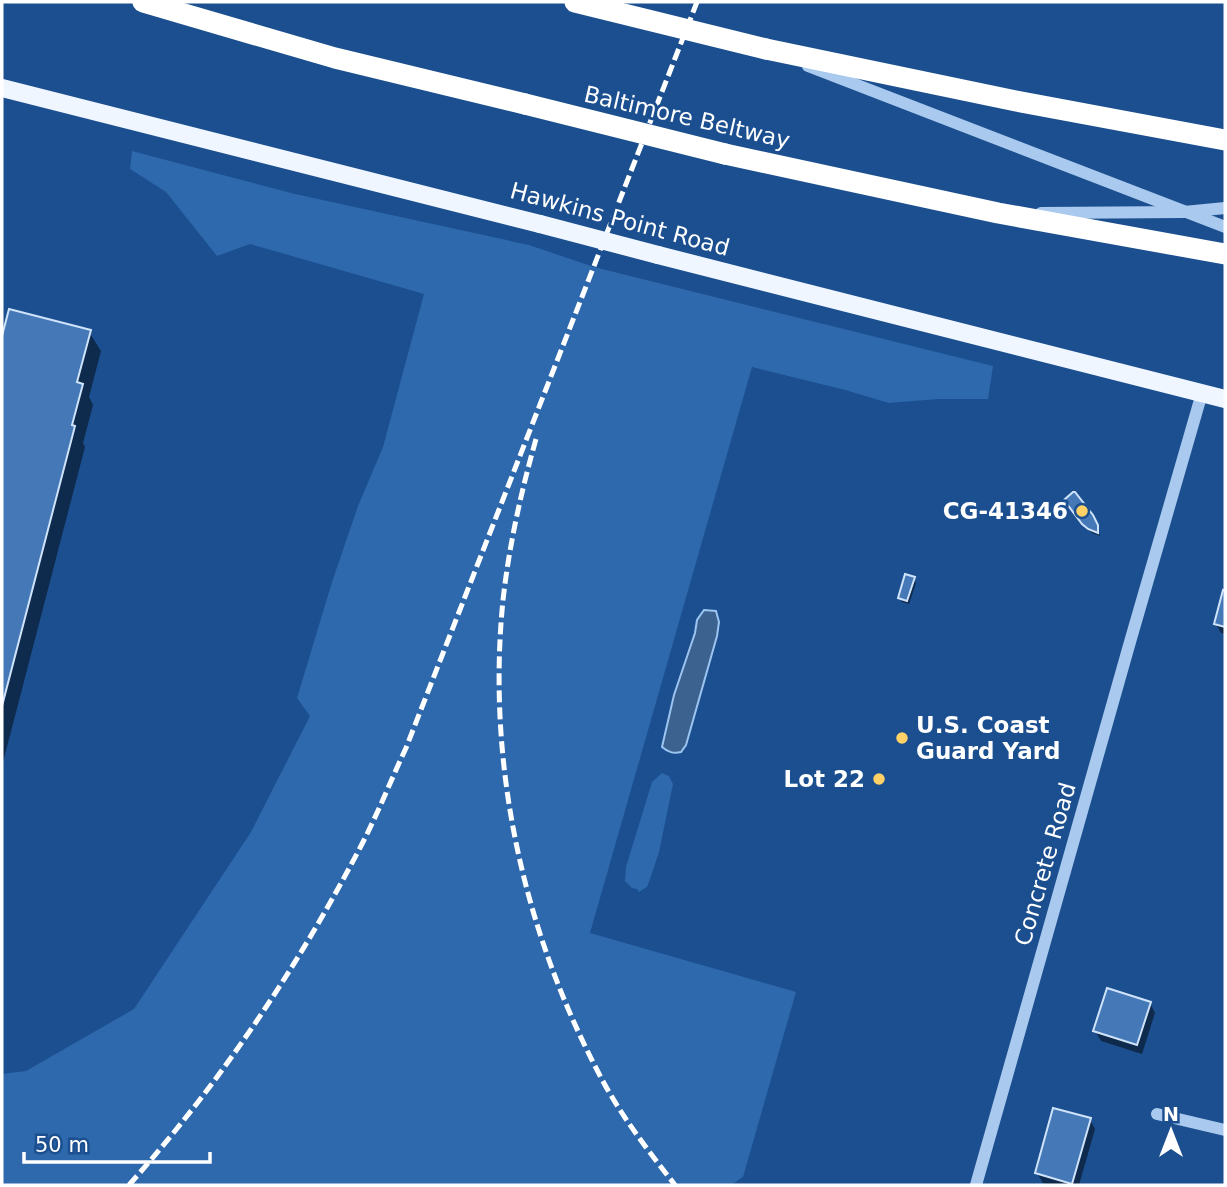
<svg xmlns="http://www.w3.org/2000/svg" width="1227" height="1187" viewBox="0 0 1227 1187" font-family="'DejaVu Sans',sans-serif">
<style>
.green{fill:#2e69ad}
.water{fill:#3c6290;stroke:#9cc4f0;stroke-width:2}
.shadow{fill:#0007}
.building{fill:#4478b7;stroke:#cfe3fa;stroke-width:2}
.lines{fill:none;stroke-linecap:round;stroke-linejoin:round}
.minor{stroke:#a9c9ee;stroke-width:12}
.major{stroke:#f0f6ff;stroke-width:18}
.highway{stroke:#fff;stroke-width:21}
.rail{stroke:#fff;stroke-width:5;stroke-dasharray:12 5;stroke-linecap:butt}
.major-bridge{stroke:#f0f6ff;stroke-width:18}
.highway-bridge{stroke:#fff;stroke-width:21}
.poi-dot{fill:#ffd166;stroke:#1b4f8f;stroke-width:2.5}
.labels{text-anchor:middle;dominant-baseline:central;stroke-width:6;stroke-linejoin:round;paint-order:stroke}
.street-label{font-size:23px;fill:#fff;stroke:#1b4f8f}
.poi-label{font-size:23px;font-weight:bold;fill:#fff;stroke:#1b4f8f;text-anchor:end}
</style>
<rect width="100%" height="100%" fill="#1b4f8f"/>
<!-- green -->
<g class="green">
<polygon points="132,151 295,194 529,245 594,267 993,366 988,399 938,399 889,403 845,390 752,367 590,933 796,992 743,1177 731,1185 2,1185 2,1074 26,1071 134,1009 251,832 310,716 297,698 332,582 358,506 383,447 424,294 250,244 217,256 166,192 130,169"/>
<polygon points="662,773 669,776 673,784 659,852 650,879 647,887 639,892 637,889 632,888 625,881 626,867 652,782"/>
</g>
<!-- water -->
<path class="water" d="M704,610L716,611L719,622L717,636L686,745L681,752C673,754 668,752 662,747L674,695L695,633L697,620Z"/>
<!-- shadow -->
<g class="shadow">
<polygon points="10,311 89,332 101,351 89,397 93,405 83,443 85,447 2,766 2,342"/>
<polygon points="1079,520 1095,521 1100,536 1092,533"/>
<polygon points="914,579 916,583 909,604 902,602 900,598"/>
<polygon points="1224,593 1225,593 1225,634 1221,633 1216,624"/>
<polygon points="1150,1003 1155,1013 1142,1054 1101,1041 1095,1031"/>
<polygon points="1090,1120 1095,1129 1079,1185 1052,1185 1043,1183 1037,1173"/>
</g>
<!-- building -->
<g class="building">
<polygon points="9,309 91,330 77,382 83,384 72,425 75,426 2,706 2,336"/>
<polygon points="1073,492 1075,492 1093,515 1098,525 1098,533 1088,529 1082,524 1064,500"/>
<polygon points="905,574 915,577 907,601 898,598"/>
<polygon points="1223,590 1225,591 1225,627 1214,624"/>
<polygon points="1107,988 1151,1002 1137,1045 1093,1031"/>
<polygon points="1053,1108 1091,1118 1072,1184 1035,1173"/>
</g>
<g class="lines">
<!-- minor -->
<g class="minor">
<polyline points="808,66 1225,227"/>
<polyline points="1041,213 1184,212 1225,208"/>
<polyline points="1157,1114 1225,1130"/>
<polyline points="976,1185 1130,642 1202,393"/>
</g>
<!-- major -->
<g class="major">
<polyline points="2,88 540,224"/>
<polyline points="658,255 1225,399"/>
</g>
<!-- highway -->
<g class="highway">
<polyline points="143,2 335,58 525,104"/>
<polyline points="766,49 1016,101 1225,140"/>
<polyline points="725,154 998,213 1225,254"/>
</g>
<!-- rail -->
<g class="rail">
<path d="M536,439C521,492 509,546 503,600C486,768 525,938 605,1085C625,1121 650,1153 675,1185"/>
<path d="M129,1185C221,1082 298,967 362,844C378,813 391,780 406,748L697,2"/>
</g>
<!-- major-bridge -->
<polyline class="major-bridge" points="540,224 658,255"/>
<!-- highway-bridge -->
<g class="highway-bridge">
<polyline points="575,2 766,49"/>
<polyline points="525,104 725,154"/>
</g>
</g>
<!-- markers -->
<g class="poi-dot">
<circle cx="1082" cy="511" r="7"/>
<circle cx="902" cy="738" r="7"/>
<circle cx="879" cy="779" r="7"/>
</g>
<g class="labels">
<!-- street labels -->
<g class="street-label">
<text transform="translate(687 117) rotate(13)">Baltimore Beltway</text>
<text transform="translate(620 219) rotate(15)">Hawkins Point Road</text>
<text transform="translate(1045 864) rotate(-74)">Concrete Road</text>
</g>
<!-- poi labels -->
<g class="poi-label">
<text x="1068" y="511">CG-41346</text>
<text x="916" y="725" text-anchor="start">U.S. Coast<tspan x="916" dy="26">Guard Yard</tspan></text>
<text x="865" y="779">Lot 22</text>
</g>
</g>
<!-- border -->
<rect width="1227" height="1187" fill="none" stroke="#ffffff" stroke-width="7"/>
<!-- north arrow -->
<g transform="translate(1171 1131)" stroke="#1b4f8f" stroke-width="5" paint-order="stroke">
<path d="M0-5L12 26L0 18L-12 26Z" fill="#ffffff"/>
<text y="-10" font-size="19" font-weight="bold" text-anchor="middle" fill="#ffffff">N</text>
</g>
<!-- scale -->
<path d="M24 1152v10h186v-10" fill="none" stroke="#ffffff" stroke-width="3.5"/>
<text x="35" y="1152" font-size="21" fill="#ffffff" stroke="#1b4f8f" stroke-width="5" paint-order="stroke">50 m</text>
</svg>
